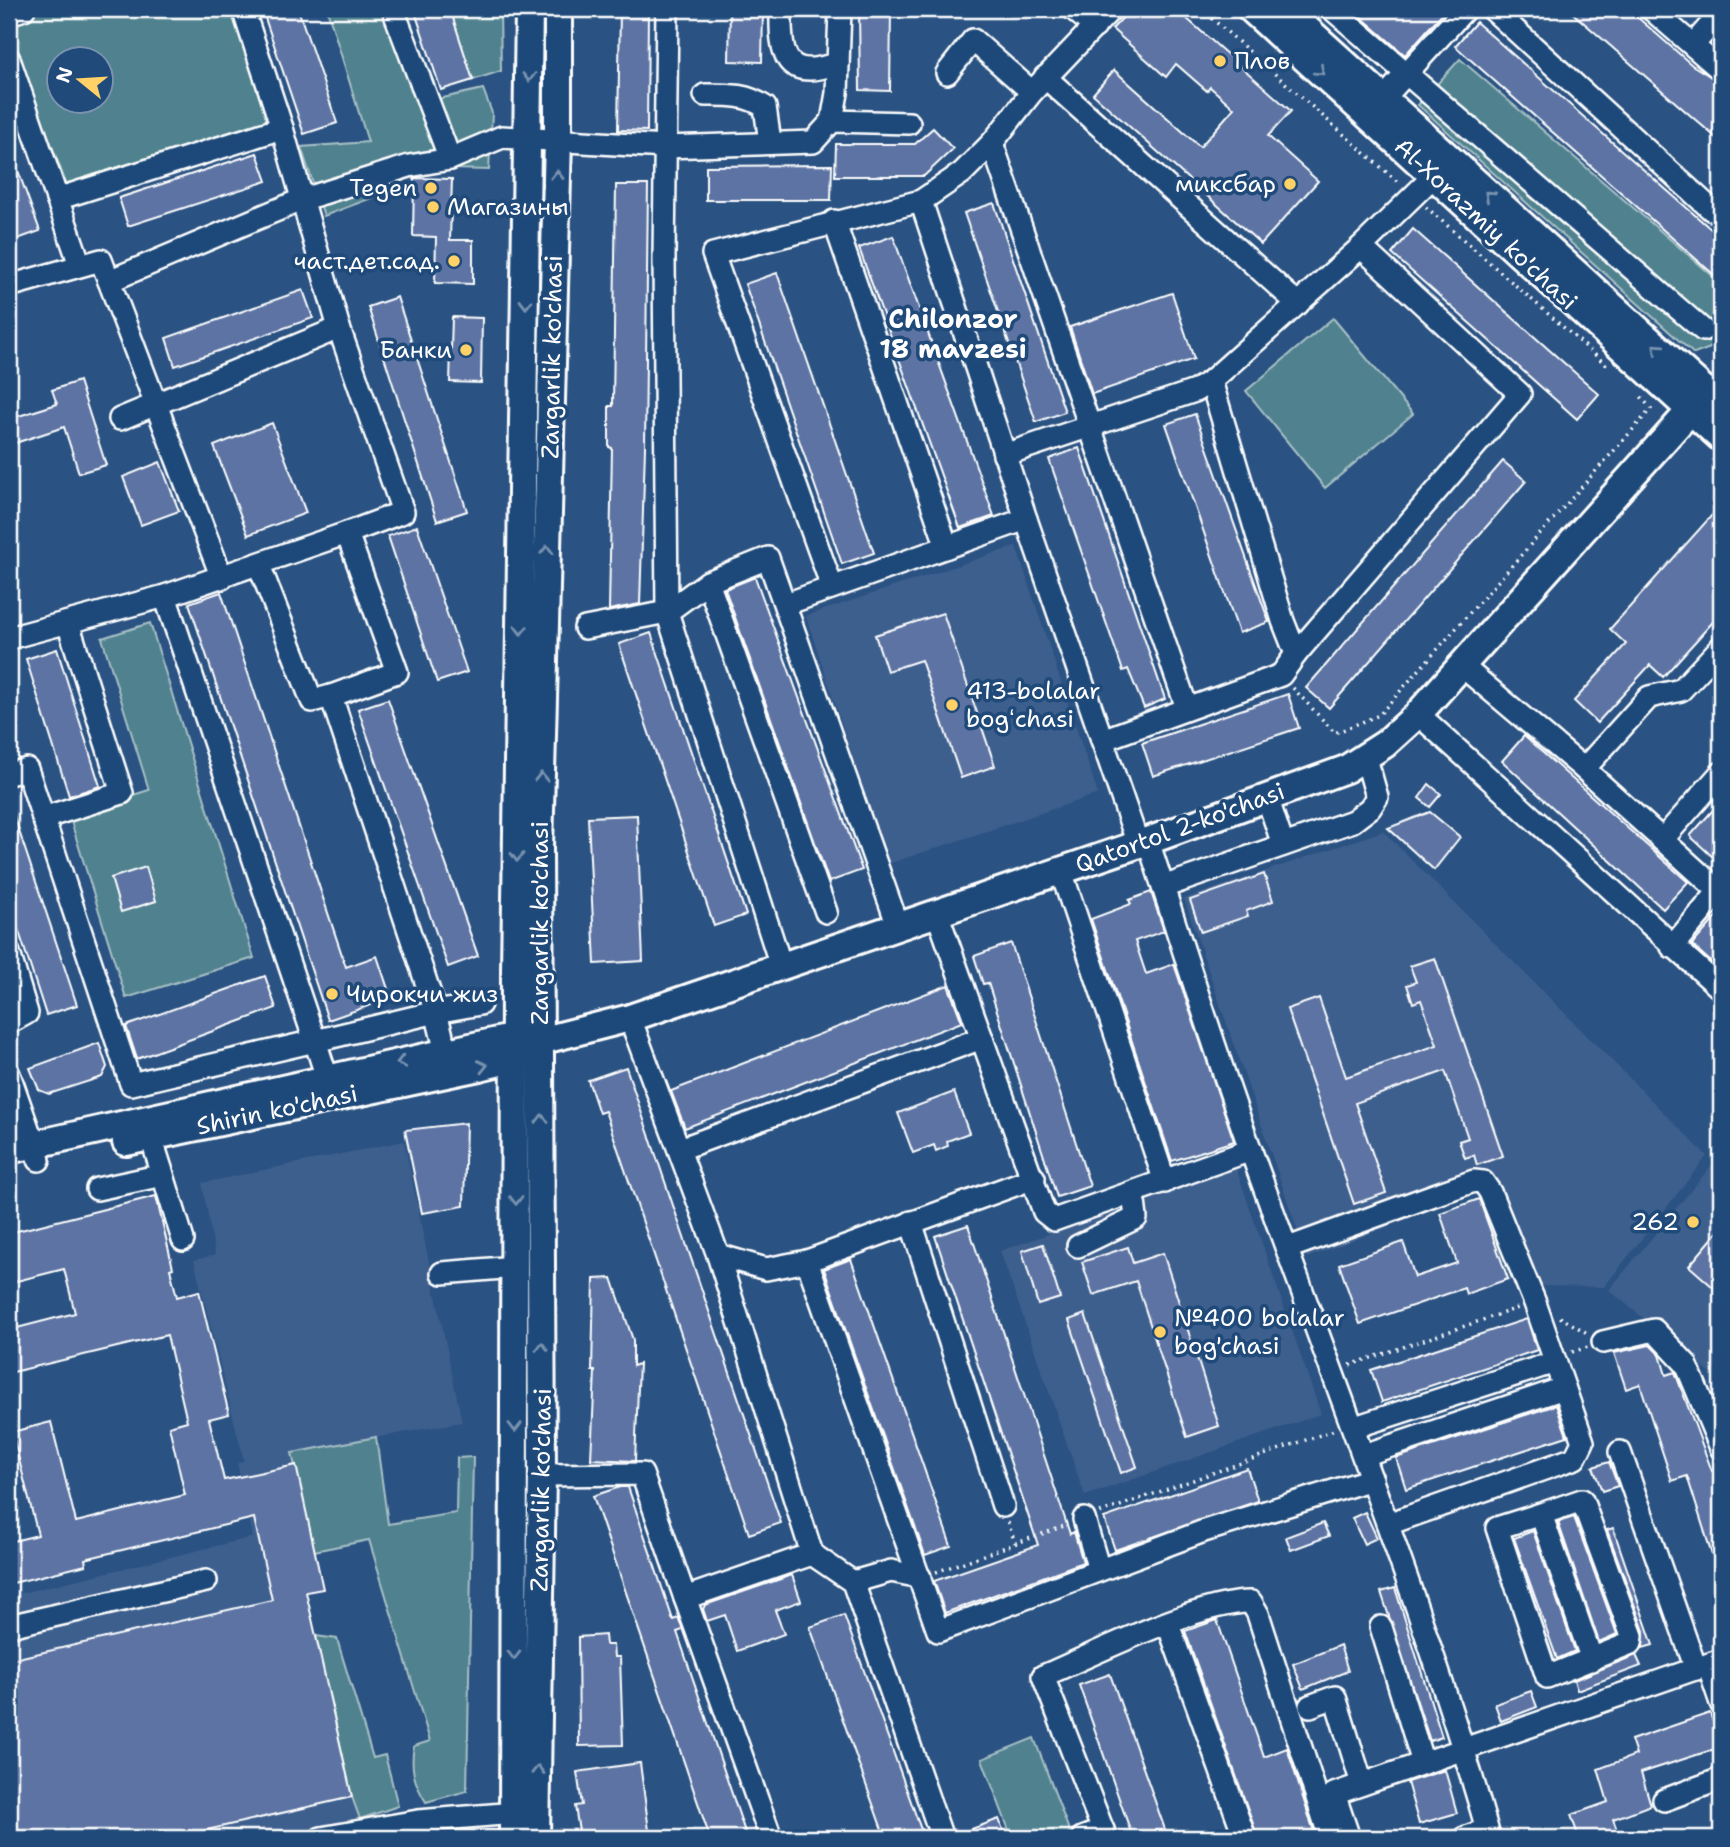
<svg xmlns="http://www.w3.org/2000/svg" width="1730" height="1847" viewBox="0 0 1730 1847" font-family="'Shantell Sans',sans-serif">
<style>
.built{fill:#3d5f8e}
.green{fill:#50828e;stroke:#a8c0c6;stroke-width:2;fill-rule:evenodd}
.building{fill:#5b73a3;stroke:#fff;stroke-width:2}
.lines{fill:none;stroke-linecap:round;stroke-linejoin:round}
.minor-casing{stroke:#fff;stroke-width:26}
.major-casing{stroke:#fff;stroke-width:32}
.path{stroke:#fff;stroke-width:3.5;stroke-dasharray:2 5;stroke-linecap:butt}
.minor{stroke:#1f4a7a;stroke-width:21}
.major{stroke:#1f4a7a;stroke-width:26}
.oneway{stroke:#7992af}
.poi-dot{fill:#ffd166;stroke:#1f4a7a;stroke-width:2.5}
.labels{text-anchor:middle;dominant-baseline:central;stroke-width:7;stroke-linejoin:round;paint-order:stroke}
.poi-label{font-size:24px;fill:#fff;stroke:#1f4a7a;text-anchor:start}
.street-label{font-size:24px;fill:#fff;stroke:#1f4a7a}
.neighbourhood-label{font-size:26px;font-weight:bold;fill:#fff;stroke:#1f4a7a}
</style>
<rect width="100%" height="100%" fill="#2a5282"/>
<filter id="ink" filterUnits="userSpaceOnUse"><feTurbulence type="fractalNoise" baseFrequency=".0143" numOctaves="2"/><feDisplacementMap in="SourceGraphic" scale="14" xChannelSelector="R" yChannelSelector="G"/><feConvolveMatrix kernelMatrix="1 2 1 2 8 2 1 2 1" color-interpolation-filters="sRGB"/></filter>
<g filter="url(#ink)">
<!-- built -->
<g class="built">
<polygon points="1016,546 1098,794 888,864 806,616"/>
<polygon points="1383,831 1707,1156 1604,1287 1536,1286 1500,1183 1307,1258 1184,899"/>
<polygon points="404,1141 462,1422 292,1453 323,1589 306,1593 352,1797 367,1838 9,1838 9,1596 253,1537 237,1463 244,1461 194,1260 215,1255 202,1183"/>
<polygon points="1721,1154 1721,1361 1711,1374 1609,1290"/>
<polygon points="1236,1168 1321,1414 1085,1496 1000,1251"/>
</g>
<!-- green -->
<g class="green">
<path d="M37,9H231L267,121L72,199L9,32V19ZM60,60H102V102H60Z"/>
<polygon points="327,9 394,9 425,102 483,89 492,113 489,170 408,168 398,188 324,216 301,147 368,142"/>
<polygon points="450,9 500,9 501,71 473,80"/>
<polygon points="1460,59 1721,283 1721,344 1694,354 1418,105"/>
<polygon points="1333,318 1413,414 1325,488 1246,391"/>
<polygon points="150,623 254,958 126,998 69,815 149,790 102,638"/>
<path d="M376,1437L388,1524L456,1513L457,1458L473,1457L467,1791L426,1802C414,1783 410,1768 414,1746L430,1741L369,1540L314,1551L292,1453Z"/>
<polygon points="316,1636 337,1639 373,1758 385,1755 398,1806 360,1819 352,1797"/>
<polygon points="1034,1738 1070,1833 1055,1838 1012,1838 982,1759"/>
</g>
<!-- building -->
<g class="building">
<polygon points="262,9 298,9 337,123 304,134"/>
<polygon points="414,9 450,9 473,80 441,90"/>
<polygon points="620,9 648,9 647,131 618,130"/>
<polygon points="730,9 763,9 762,62 729,61"/>
<polygon points="859,9 891,9 890,91 860,90"/>
<polygon points="1131,9 1176,9 1291,111 1268,136 1318,181 1261,244 1093,94 1114,70 1200,147 1234,108 1210,87 1207,91 1176,64 1166,77 1112,29"/>
<polygon points="1352,9 1446,9 1405,55"/>
<polygon points="1568,9 1628,9 1692,65 1721,83 1721,142"/>
<polygon points="1476,22 1721,238 1721,281 1455,46"/>
<polygon points="933,128 953,149 924,176 835,176 836,144 915,144"/>
<polygon points="9,146 40,231 9,242"/>
<polygon points="257,153 267,181 128,226 119,198"/>
<polygon points="832,165 831,200 706,200 706,166"/>
<polygon points="414,178 452,179 450,240 473,240 473,284 435,283 436,237 413,236"/>
<polygon points="616,185 648,185 645,448 640,604 609,610 612,448 609,447 609,406 613,406"/>
<polygon points="994,203 1065,412 1036,422 964,213"/>
<polygon points="1413,229 1599,394 1577,419 1392,254"/>
<polygon points="893,236 994,516 960,528 859,248"/>
<polygon points="777,273 874,553 842,564 745,284"/>
<polygon points="303,290 313,318 175,366 166,338"/>
<polygon points="1172,293 1194,359 1092,394 1070,327"/>
<polygon points="397,297 467,511 437,521 368,307"/>
<polygon points="452,317 482,318 481,383 450,382"/>
<polygon points="79,381 106,465 79,473 64,427 9,445 9,419 57,404 52,390"/>
<polygon points="1195,414 1269,622 1239,633 1166,424"/>
<polygon points="272,423 306,513 248,535 214,446"/>
<polygon points="1079,448 1165,699 1144,708 1128,669 1123,671 1049,459"/>
<polygon points="1503,461 1526,481 1329,708 1306,688"/>
<polygon points="160,462 179,511 141,525 123,477"/>
<polygon points="1721,505 1721,613 1663,677 1650,665 1597,723 1574,701 1626,644 1610,629"/>
<polygon points="417,526 467,672 437,682 388,536"/>
<polygon points="755,577 862,870 829,882 725,589"/>
<polygon points="221,592 346,967 377,956 391,998 328,1020 189,603"/>
<polygon points="943,613 995,766 961,778 921,660 887,671 875,635"/>
<polygon points="651,633 746,915 714,926 619,644"/>
<polygon points="57,649 100,786 69,796 26,659"/>
<polygon points="1288,694 1299,728 1153,776 1142,743"/>
<polygon points="388,699 478,956 448,967 358,709"/>
<polygon points="1524,736 1688,882 1663,909 1502,761"/>
<polygon points="1429,784 1441,794 1430,807 1419,798"/>
<polygon points="1721,801 1721,850 1714,858 1690,836"/>
<polygon points="9,807 11,807 77,1005 46,1015 9,901"/>
<polygon points="1430,812 1460,837 1434,870 1388,828"/>
<polygon points="637,815 643,961 595,964 588,817"/>
<polygon points="146,867 156,901 121,912 111,878"/>
<polygon points="1264,874 1273,901 1246,911 1248,916 1201,932 1190,900"/>
<polygon points="1151,892 1164,931 1135,941 1146,974 1174,964 1234,1141 1172,1161 1091,919 1131,904 1129,900"/>
<polygon points="1721,912 1721,971 1692,945"/>
<polygon points="1011,943 1090,1186 1057,1197 988,983 983,984 974,956"/>
<polygon points="1435,958 1503,1156 1477,1165 1474,1155 1465,1158 1459,1141 1468,1138 1445,1071 1355,1103 1386,1193 1354,1204 1287,1009 1319,998 1346,1077 1437,1045 1421,1000 1413,1003 1407,985 1416,982 1410,966"/>
<polygon points="265,976 276,1008 137,1059 126,1026"/>
<polygon points="948,985 962,1022 685,1128 671,1091"/>
<polygon points="99,1043 107,1067 102,1077 49,1094 39,1090 30,1068"/>
<polygon points="626,1067 781,1523 749,1534 605,1111 599,1113 588,1080"/>
<polygon points="954,1092 969,1133 947,1141 948,1146 936,1151 934,1145 913,1153 898,1113"/>
<polygon points="466,1123 464,1206 422,1213 405,1130"/>
<polygon points="156,1196 173,1268 170,1269 177,1297 199,1291 229,1414 209,1419 224,1480 296,1465 323,1589 306,1592 352,1797 172,1838 9,1838 9,1660 272,1600 254,1518 85,1559 86,1565 9,1584 9,1542 38,1535 12,1432 51,1422 76,1522 185,1495 169,1426 187,1421 167,1335 9,1373 9,1330 75,1313 64,1269 9,1283 9,1233"/>
<polygon points="1479,1199 1508,1279 1466,1294 1464,1288 1360,1324 1339,1264 1403,1242 1415,1277 1457,1263 1440,1213"/>
<polygon points="968,1225 1070,1534 1074,1532 1083,1562 945,1613 934,1581 1038,1545 935,1236"/>
<polygon points="1721,1228 1721,1294 1689,1266"/>
<polygon points="1043,1244 1060,1298 1038,1305 1022,1251"/>
<polygon points="1128,1247 1133,1263 1163,1253 1219,1426 1187,1437 1136,1281 1093,1295 1082,1262"/>
<polygon points="851,1259 951,1546 925,1555 824,1269"/>
<polygon points="612,1278 633,1340 633,1366 639,1364 635,1461 591,1459 595,1371 592,1371 594,1279"/>
<polygon points="1085,1314 1137,1467 1121,1473 1069,1320"/>
<polygon points="1527,1319 1537,1350 1382,1402 1371,1370"/>
<polygon points="1650,1345 1660,1355 1666,1375 1675,1372 1712,1471 1721,1467 1721,1573 1718,1574 1687,1476 1672,1481 1640,1384 1626,1389 1614,1353"/>
<polygon points="1556,1405 1567,1436 1406,1489 1396,1458"/>
<polygon points="1609,1462 1618,1486 1602,1491 1593,1467"/>
<polygon points="1247,1468 1258,1501 1115,1550 1104,1518"/>
<polygon points="620,1487 628,1487 673,1620 678,1618 683,1630 677,1632 747,1838 710,1838 593,1496"/>
<polygon points="1365,1512 1377,1538 1364,1544 1352,1518"/>
<polygon points="1574,1517 1617,1634 1599,1642 1558,1522"/>
<polygon points="1323,1523 1329,1536 1291,1550 1286,1537"/>
<polygon points="1613,1528 1653,1645 1643,1648 1644,1631 1607,1530"/>
<polygon points="1533,1531 1575,1651 1557,1659 1514,1538"/>
<polygon points="792,1575 801,1601 775,1610 784,1634 737,1651 725,1615 707,1621 703,1609 705,1605"/>
<polygon points="1395,1588 1442,1737 1430,1741 1381,1592"/>
<polygon points="844,1615 924,1838 885,1838 810,1627"/>
<polygon points="1217,1620 1264,1757 1287,1748 1316,1838 1258,1838 1185,1631"/>
<polygon points="605,1635 606,1645 613,1645 614,1657 620,1657 623,1745 579,1746 578,1637"/>
<polygon points="1340,1645 1348,1671 1303,1689 1293,1664"/>
<polygon points="1636,1655 1641,1666 1577,1690 1574,1680"/>
<polygon points="1110,1674 1168,1838 1133,1838 1079,1685"/>
<polygon points="1531,1691 1537,1707 1501,1721 1495,1704"/>
<polygon points="1710,1713 1721,1747 1641,1773 1651,1805 1613,1819 1620,1838 1579,1838 1571,1815 1608,1802 1598,1769 1636,1755 1631,1740"/>
<polygon points="640,1763 650,1838 580,1838 575,1806 582,1805 577,1772"/>
<polygon points="1445,1770 1457,1813 1419,1824 1407,1782"/>
<polygon points="999,1819 1006,1838 955,1838 955,1835"/>
</g>
<g class="lines">
<defs>
<g id="minor">
<polyline points="243,9 282,128 339,328 403,512 347,533 397,672 331,696"/>
<polyline points="393,9 450,159"/>
<polyline points="667,9 664,257 667,612 781,966"/>
<path d="M781,9C780,55 784,82 838,63"/>
<polyline points="1073,9 1095,27"/>
<polyline points="1332,9 1703,330"/>
<polyline points="1492,9 1712,210"/>
<polyline points="1651,9 1721,70"/>
<polyline points="9,14 24,9"/>
<polyline points="1693,45 1721,13"/>
<polyline points="9,59 80,265"/>
<polyline points="947,73 973,40 1032,92"/>
<polyline points="1045,77 1298,304"/>
<path d="M705,95C728,95 746,94 765,107L770,142"/>
<polyline points="1375,108 1465,9"/>
<polyline points="832,121 837,93 840,9"/>
<polyline points="992,143 1187,708"/>
<polyline points="57,199 282,128"/>
<polyline points="921,201 1026,519 1138,844"/>
<polyline points="834,221 947,547"/>
<polyline points="109,281 301,200 409,166 450,159 502,137 665,147 813,142 832,121 909,123"/>
<polyline points="9,286 101,260 222,578"/>
<polyline points="1211,381 1283,621 1296,654"/>
<polyline points="120,419 339,328"/>
<polyline points="1004,455 1195,391 1211,381 1361,247"/>
<polyline points="259,565 312,701 331,696 436,1012 480,1004"/>
<polyline points="832,587 713,254 921,201 962,173 992,143 1032,92 1111,9"/>
<polyline points="165,596 315,1041 436,1012 446,1052"/>
<polyline points="786,604 1026,519"/>
<polyline points="585,628 667,612 708,582"/>
<polyline points="9,638 165,596 347,533"/>
<polyline points="1462,666 1584,769 1721,893"/>
<polyline points="1418,714 1721,989"/>
<polyline points="1102,740 1281,675 1296,654 1520,394 1361,247 1445,165"/>
<polyline points="1584,769 1649,697 1681,690 1721,647"/>
<polyline points="9,774 27,769 131,1084 315,1041 332,1093"/>
<polyline points="1267,797 1283,845"/>
<polyline points="43,818 122,793 68,623"/>
<polyline points="1662,840 1721,773"/>
<path d="M1148,841C1182,944 1214,1049 1251,1151C1332,1376 1421,1599 1487,1829L1464,1838"/>
<polyline points="1061,871 1165,1182"/>
<polyline points="1163,887 1353,821 1370,808 1377,797 1366,758"/>
<polyline points="826,912 708,582 768,558 898,926"/>
<polyline points="937,913 1044,1212 1054,1220 1251,1150"/>
<polyline points="1672,947 1721,889"/>
<polyline points="9,953 27,1013 9,1023"/>
<polyline points="9,1074 39,1160"/>
<polyline points="151,1137 163,1175"/>
<polyline points="680,1149 982,1038"/>
<polyline points="1034,1178 807,1261 938,1631 1204,1531 1372,1479"/>
<polyline points="97,1189 163,1175 183,1240"/>
<polyline points="911,1222 1003,1506"/>
<polyline points="1078,1246 1136,1218 1133,1193"/>
<polyline points="1288,1248 1431,1196 1474,1181 1483,1182 1490,1192 1535,1303 1583,1442 1575,1458 1388,1524"/>
<polyline points="718,1255 766,1269 807,1261"/>
<polyline points="442,1273 515,1267"/>
<polyline points="1603,1342 1654,1330 1686,1364 1721,1448"/>
<polyline points="1355,1427 1555,1362"/>
<polyline points="1620,1452 1696,1669"/>
<polyline points="1364,1455 1564,1388"/>
<polyline points="542,1475 642,1474 685,1598 812,1554 718,1255 630,1018"/>
<polyline points="1541,1514 1582,1500 1632,1636 1631,1643 1547,1677 1497,1528 1541,1514 1592,1660"/>
<polyline points="1084,1519 1099,1570"/>
<polyline points="812,1554 853,1582 942,1838"/>
<polyline points="853,1582 891,1571 920,1577"/>
<polyline points="685,1598 771,1838"/>
<polyline points="1168,1624 1245,1838"/>
<polyline points="9,1626 206,1581"/>
<polyline points="1381,1627 1423,1763"/>
<polyline points="1708,1665 1721,1703"/>
<polyline points="1310,1706 1335,1697 1362,1784"/>
<polyline points="1664,1800 1721,1779"/>
<polyline points="321,1838 418,1821 528,1812"/>
<polyline points="1082,1838 1103,1830"/>
<path d="M1106,1838L1043,1676C1095,1654 1199,1601 1251,1602L1258,1614L1330,1838"/>
<polyline points="1349,1838 1334,1794 1721,1660"/>
</g>
<g id="major">
<polyline points="1251,9 1721,438"/>
<polyline points="1285,9 1721,405"/>
<polyline points="126,1142 479,1067 516,1058 530,1048"/>
<polyline points="9,1150 479,1045 516,1037 540,1041 630,1018 1148,841 1346,769 1385,744 1418,714 1690,411 1708,393 1721,390"/>
<polyline points="513,1838 515,970 529,9"/>
<polyline points="536,1838 542,1475 539,847 558,140 558,9"/>
</g>
</defs>
<!-- minor casing -->
<use href="#minor" class="minor-casing"/>
<!-- major casing -->
<use href="#major" class="major-casing"/>
<!-- path -->
<g class="path">
<polyline points="1201,9 1399,183"/>
<polyline points="1426,207 1610,368"/>
<polyline points="1712,459 1721,466"/>
<polyline points="1293,688 1335,733 1379,715 1651,409 1639,394"/>
<polyline points="1560,1317 1589,1334"/>
<polyline points="1572,1352 1588,1347"/>
<polyline points="1350,1365 1518,1308"/>
<polyline points="1100,1513 1334,1430"/>
<polyline points="1008,1522 1015,1543"/>
<polyline points="936,1572 1067,1525"/>
</g>
<!-- minor -->
<use href="#minor" class="minor"/>
<!-- major -->
<use href="#major" class="major"/>
</g>
<!-- one-way arrows -->
<defs><path id="oneway-chevron" d="M-2-3.5L2.5 0L-2 3.5" fill="none" stroke-width="1.6" stroke-linecap="round" stroke-linejoin="round" transform="scale(1.75)"/></defs>
<g class="oneway">
<use href="#oneway-chevron" transform="translate(1320 71) rotate(42)"/>
<use href="#oneway-chevron" transform="translate(529 77) rotate(90)"/>
<use href="#oneway-chevron" transform="translate(557 175) rotate(-89)"/>
<use href="#oneway-chevron" transform="translate(1489 195) rotate(-138)"/>
<use href="#oneway-chevron" transform="translate(526 304) rotate(91)"/>
<use href="#oneway-chevron" transform="translate(1657 348) rotate(-138)"/>
<use href="#oneway-chevron" transform="translate(547 550) rotate(-89)"/>
<use href="#oneway-chevron" transform="translate(521 630) rotate(91)"/>
<use href="#oneway-chevron" transform="translate(541 777) rotate(-89)"/>
<use href="#oneway-chevron" transform="translate(517 857) rotate(91)"/>
<use href="#oneway-chevron" transform="translate(401 1062) rotate(167)"/>
<use href="#oneway-chevron" transform="translate(483 1066) rotate(-13)"/>
<use href="#oneway-chevron" transform="translate(542 1119) rotate(-90)"/>
<use href="#oneway-chevron" transform="translate(516 1200) rotate(90)"/>
<use href="#oneway-chevron" transform="translate(542 1347) rotate(-90)"/>
<use href="#oneway-chevron" transform="translate(515 1427) rotate(90)"/>
<use href="#oneway-chevron" transform="translate(514 1655) rotate(90)"/>
<use href="#oneway-chevron" transform="translate(538 1770) rotate(-89)"/>
</g>
</g>
<!-- markers -->
<g class="poi-dot">
<circle cx="1220" cy="61" r="7"/>
<circle cx="1290" cy="184" r="7"/>
<circle cx="431" cy="188" r="7"/>
<circle cx="433" cy="207" r="7"/>
<circle cx="454" cy="261" r="7"/>
<circle cx="466" cy="350" r="7"/>
<circle cx="952" cy="705" r="7"/>
<circle cx="332" cy="994" r="7"/>
<circle cx="1693" cy="1222" r="7"/>
<circle cx="1160" cy="1332" r="7"/>
</g>
<g class="labels">
<!-- poi labels -->
<g class="poi-label">
<text x="1234" y="61">Плов</text>
<text x="1276" y="184" text-anchor="end">миксбар</text>
<text x="417" y="188" text-anchor="end">Tegen</text>
<text x="447" y="207">Магазины</text>
<text x="440" y="261" text-anchor="end">част.дет.сад.</text>
<text x="452" y="350" text-anchor="end">Банки</text>
<text x="966" y="691">413-bolalar<tspan x="966" dy="28">bogʻchasi</tspan></text>
<text x="346" y="994">Чирокчи жиз</text>
<text x="1679" y="1222" text-anchor="end">262</text>
<text x="1174" y="1318">№400 bolalar<tspan x="1174" dy="28">bog'chasi</tspan></text>
</g>
<!-- street labels -->
<g class="street-label">
<text transform="translate(1486 224) rotate(43)">Al-Xorazmiy ko'chasi</text>
<text transform="translate(552 357) rotate(-89)">Zargarlik ko'chasi</text>
<text transform="translate(1180 828) rotate(-20)">Qatortol 2-ko'chasi</text>
<text transform="translate(540 923) rotate(-90)">Zargarlik ko'chasi</text>
<text transform="translate(277 1110) rotate(-12)">Shirin ko'chasi</text>
<text transform="translate(541 1490) rotate(-89)">Zargarlik ko'chasi</text>
</g>
<!-- neighbourhood labels -->
<g class="neighbourhood-label">
<text x="953" y="318">Chilonzor<tspan x="953" dy="30">18 mavzesi</tspan></text>
</g>
</g>
<!-- margin -->
<rect width="1730" height="1847" fill="none" stroke="#1f4a7a" stroke-width="35"/>
<rect x="18" y="18" width="1695" height="1812" fill="none" stroke="#fff" stroke-width="2.5" filter="url(#ink)"/>
<!-- north arrow -->
<g transform="translate(80 80) rotate(288)"><circle r="33" fill="#1f4a7a" stroke="#7992af" stroke-width="2"/>
<path d="M0-5L12 26L0 18L-12 26Z" fill="#ffd166"/>
<text y="-10" font-size="19" font-weight="bold" text-anchor="middle" fill="#ffffff">N</text>
</g>
</svg>
